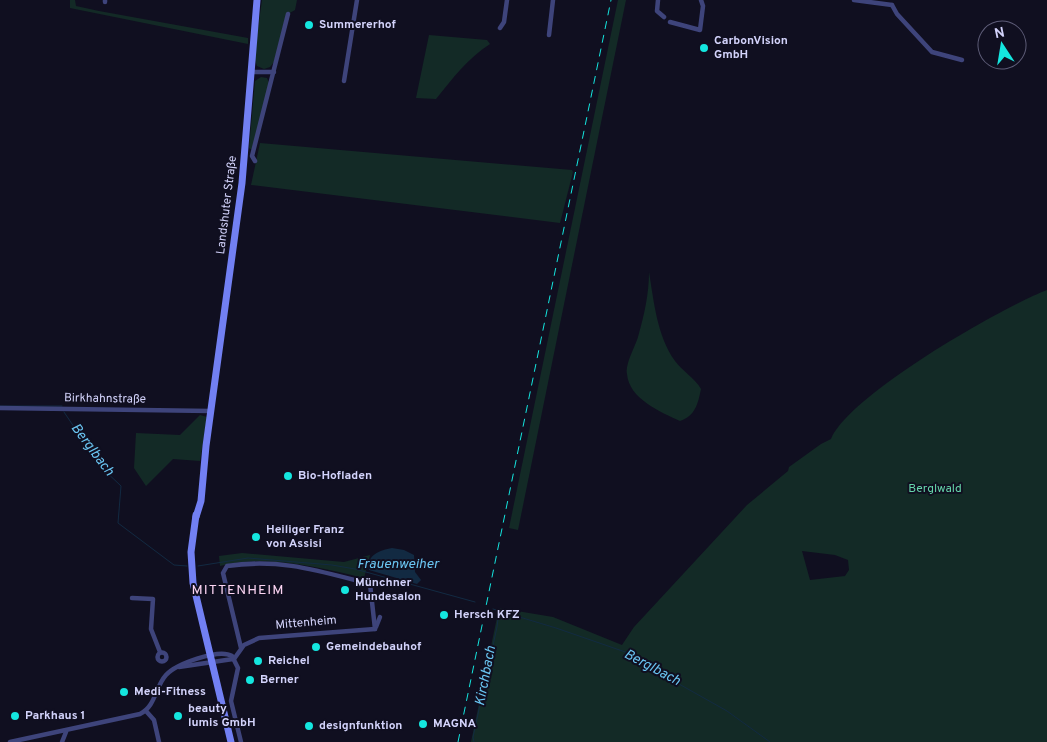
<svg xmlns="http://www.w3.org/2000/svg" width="1047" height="742" viewBox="0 0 1047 742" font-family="Overpass,sans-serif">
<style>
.green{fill:#132a26;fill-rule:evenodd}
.water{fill:#122a42}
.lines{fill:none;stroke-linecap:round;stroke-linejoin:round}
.stream{stroke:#122a42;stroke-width:1}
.minor{stroke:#3e447b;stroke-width:4.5}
.secondary{stroke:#7280f3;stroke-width:7}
.rail{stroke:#14e6df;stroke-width:1;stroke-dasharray:8 6;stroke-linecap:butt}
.poi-dot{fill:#14e6df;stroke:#100f20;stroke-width:2}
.labels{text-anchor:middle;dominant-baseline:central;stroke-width:4;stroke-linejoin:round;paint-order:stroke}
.poi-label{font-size:12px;font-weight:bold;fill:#d3d3fb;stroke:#100f20;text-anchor:start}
.street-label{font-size:12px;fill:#d3d3fb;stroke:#100f20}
.park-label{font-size:12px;fill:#65d4aa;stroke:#100f20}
.water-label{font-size:14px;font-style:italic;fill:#6ac5f2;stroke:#100f20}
.neighbourhood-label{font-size:14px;letter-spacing:1px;fill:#fbd4f2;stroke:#100f20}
</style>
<rect width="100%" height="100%" fill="#100f20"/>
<!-- green -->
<g class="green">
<polygon points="70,0 75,0 76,6 99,11 248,38 248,44 70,8"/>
<polygon points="262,0 297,0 295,10 286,15 274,62 270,67 264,69 257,66 254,58"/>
<polygon points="618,0 626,0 518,530 509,528"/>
<path d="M429,35L487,40L490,44C467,59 453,78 436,99L416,98Z"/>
<polygon points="261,77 267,78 269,83 252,150 249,148 255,81"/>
<polygon points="260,143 572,170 573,172 560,223 251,185"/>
<path d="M649,272C654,302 657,336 675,361C682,371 695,378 701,389C698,404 695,416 680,421C661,412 629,399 627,374C625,364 635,347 638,337C644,316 649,294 649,272Z"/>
<path d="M1047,290V742H471L499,608L553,617L622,645L634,627L747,505L788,471L789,467L821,444L831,439C849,395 1000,308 1047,290ZM802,551L835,555L848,560L849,570L845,576L810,580Z"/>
<polygon points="200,415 207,417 200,461 173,459 146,486 134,468 136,433 180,435"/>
<path d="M242,553L344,562L370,555L364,578C318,567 267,554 220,566L219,556Z"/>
</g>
<!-- water -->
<path class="water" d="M392,548L404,550L414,555L415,572L421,580L417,584L369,570C366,555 380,550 392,548Z"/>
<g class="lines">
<!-- stream -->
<g class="stream">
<polyline points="0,406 62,406"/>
<polyline points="64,412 101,467 121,486 118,523 174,565 187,566"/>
<polyline points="198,566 248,558 332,565 355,569 475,602"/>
<polyline points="493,609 556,628 634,655 663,675 727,711 770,742"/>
<polyline points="474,742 473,737 497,627 499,611"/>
</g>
<!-- minor -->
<g class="minor">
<polyline points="658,0 657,11 664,17"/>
<polyline points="854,0 892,5"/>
<polyline points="105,2 105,0"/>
<polyline points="892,5 897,14 932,52 962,60"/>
<polyline points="670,22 700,30 703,6 701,0"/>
<polyline points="500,28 504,22 507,0"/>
<polyline points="549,35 553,0"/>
<polyline points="251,72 274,72"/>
<polyline points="344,81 357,0"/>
<polyline points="255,161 252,156 288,14"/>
<polyline points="0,408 211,411"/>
<polyline points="132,598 153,599 151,629 160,652"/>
<polyline points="376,627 380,617"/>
<path d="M241,648L223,573L227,566C281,558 319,571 370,584L375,629"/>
<circle cx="162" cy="657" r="4.5"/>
<polyline points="234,659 244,645 259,638 375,629"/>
<polyline points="179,667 233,659"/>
<polyline points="146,711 154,720 159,742"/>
<path d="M10,742L140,714C156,706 155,687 166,675C176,664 219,648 232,656L238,668L231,701L241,742"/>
<polyline points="62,742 66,732"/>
</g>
<!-- secondary -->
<g class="secondary">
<polyline points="196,515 191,552 193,583 231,742"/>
<polyline points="196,517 201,501 206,446 242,183 257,0"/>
</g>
<!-- rail -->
<polyline class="rail" points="458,742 611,0"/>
</g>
<!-- markers -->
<g class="poi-dot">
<circle cx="309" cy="25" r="5"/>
<circle cx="704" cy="48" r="5"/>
<circle cx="288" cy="476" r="5"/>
<circle cx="256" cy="537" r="5"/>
<circle cx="345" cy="590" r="5"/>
<circle cx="444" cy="615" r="5"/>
<circle cx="316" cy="647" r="5"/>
<circle cx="258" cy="661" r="5"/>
<circle cx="250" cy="680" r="5"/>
<circle cx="124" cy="692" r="5"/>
<circle cx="15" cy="716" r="5"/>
<circle cx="178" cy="716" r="5"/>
<circle cx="423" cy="724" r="5"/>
<circle cx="309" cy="726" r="5"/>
</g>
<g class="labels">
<!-- poi labels -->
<g class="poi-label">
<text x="319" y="25">Summererhof</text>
<text x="714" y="41">CarbonVision<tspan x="714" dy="14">GmbH</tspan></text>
<text x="298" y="476">Bio-Hofladen</text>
<text x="266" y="530">Heiliger Franz<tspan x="266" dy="14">von Assisi</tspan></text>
<text x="355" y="583">Münchner<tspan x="355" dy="14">Hundesalon</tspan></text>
<text x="454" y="615">Hersch KFZ</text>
<text x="326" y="647">Gemeindebauhof</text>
<text x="268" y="661">Reichel</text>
<text x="260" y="680">Berner</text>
<text x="134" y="692">Medi-Fitness</text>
<text x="188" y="709">beauty<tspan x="188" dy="14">lumis GmbH</tspan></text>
<text x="25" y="716">Parkhaus 1</text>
<text x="433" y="724">MAGNA</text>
<text x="319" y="726">designfunktion</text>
</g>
<!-- street labels -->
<g class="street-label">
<text transform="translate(227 205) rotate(-83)">Landshuter Straße</text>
<text transform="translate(105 399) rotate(1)">Birkhahnstraße</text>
<text transform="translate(306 623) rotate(-5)">Mittenheim</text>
</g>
<!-- park labels -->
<g class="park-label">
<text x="935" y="489">Berglwald</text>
</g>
<!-- water labels -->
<g class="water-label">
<text transform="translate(92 450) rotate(53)">Berglbach</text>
<text x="398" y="564">Frauenweiher</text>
<text transform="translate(652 668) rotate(28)">Berglbach</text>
<text transform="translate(486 676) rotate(-79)">Kirchbach</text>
</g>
<!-- neighbourhood labels -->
<g class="neighbourhood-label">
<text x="238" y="590">MITTENHEIM</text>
</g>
</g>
<!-- north arrow -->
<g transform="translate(1002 45) rotate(348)"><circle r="24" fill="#100f20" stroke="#5e5d78"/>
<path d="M0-4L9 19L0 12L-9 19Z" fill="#14e6df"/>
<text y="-8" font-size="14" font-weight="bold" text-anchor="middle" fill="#d3d3fb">N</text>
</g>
</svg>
